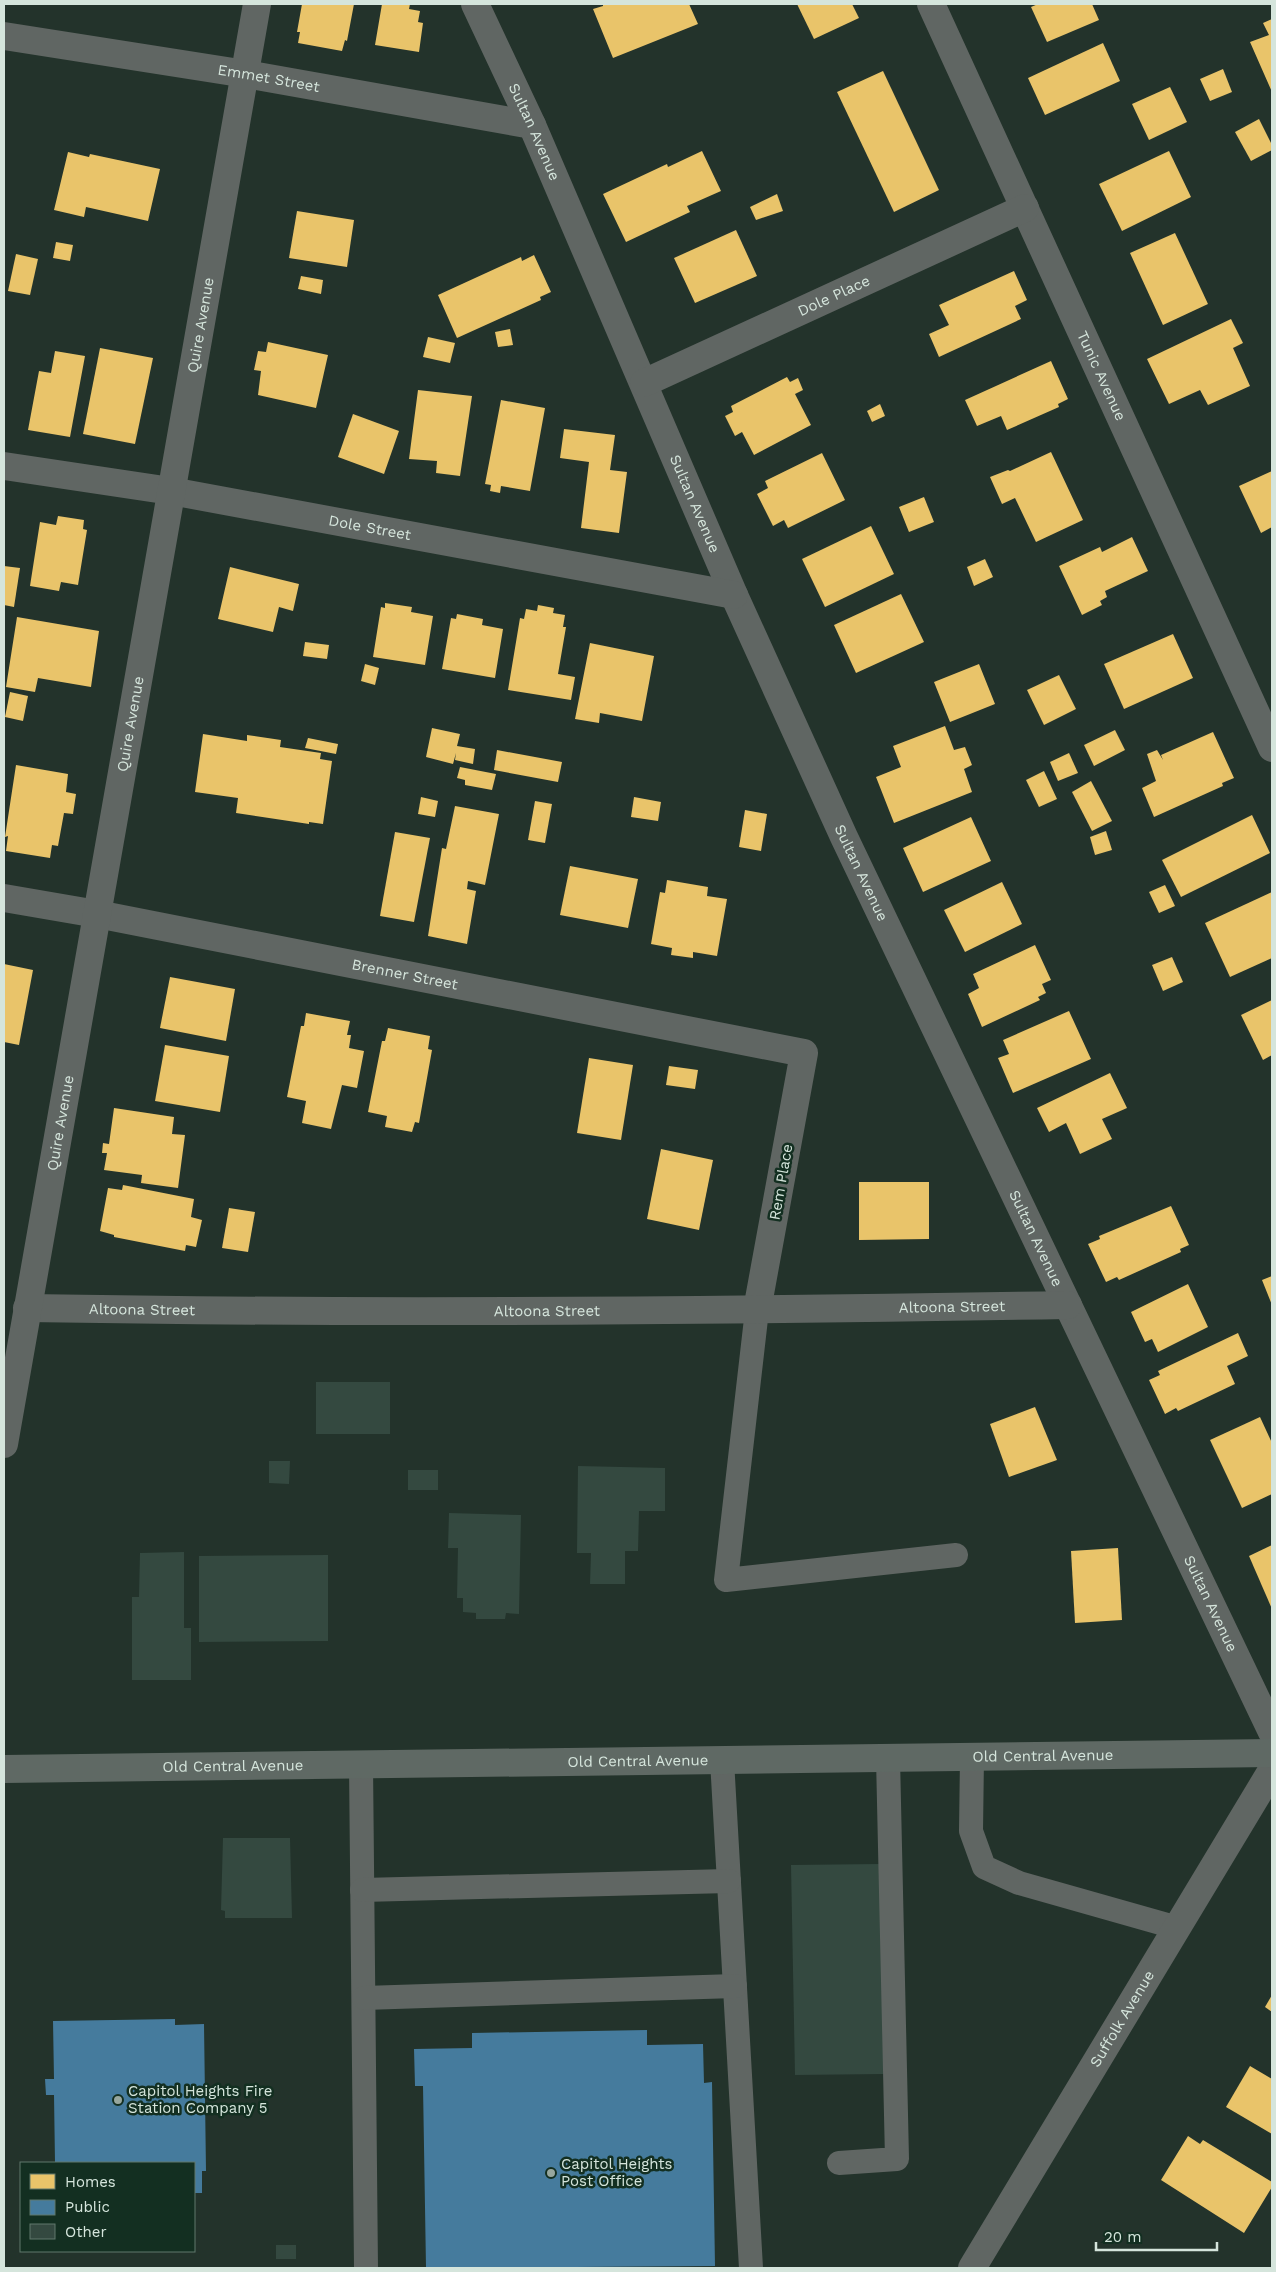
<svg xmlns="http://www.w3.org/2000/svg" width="1276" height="2272" viewBox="0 0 1276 2272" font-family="'Work Sans',sans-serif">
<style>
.homes{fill:#e9c46a}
.public{fill:#457b9d}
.building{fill:#344940}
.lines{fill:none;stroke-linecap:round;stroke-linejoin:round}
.service{stroke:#606663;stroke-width:24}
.minor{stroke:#606663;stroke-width:28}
.tertiary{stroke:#606663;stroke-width:28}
.secondary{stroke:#5f6964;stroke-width:28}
.poi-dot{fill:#97a79e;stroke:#132f21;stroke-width:2}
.labels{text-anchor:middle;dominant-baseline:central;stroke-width:5;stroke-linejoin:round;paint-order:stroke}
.street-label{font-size:15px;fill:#d5e5dc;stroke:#132f21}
.poi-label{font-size:15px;fill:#d5e5dc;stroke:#132f21;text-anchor:start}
</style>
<rect width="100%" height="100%" fill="#23332b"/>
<!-- homes -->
<g class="homes">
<polygon points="302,4 354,4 347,41 345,40 342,51 298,43 300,32 297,32"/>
<polygon points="382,4 410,4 409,9 420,11 418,22 423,23 419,52 375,45"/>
<polygon points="603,4 689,4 698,24 613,58 593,9 603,6"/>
<polygon points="797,4 852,4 859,18 814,39"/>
<polygon points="1038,4 1092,4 1099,20 1047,42 1031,7"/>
<polygon points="1272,19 1272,92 1250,42 1269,35 1263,23"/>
<polygon points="1103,43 1120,81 1045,115 1028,78"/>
<polygon points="1223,69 1232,92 1210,101 1200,79"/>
<polygon points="883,71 939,190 894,212 837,92"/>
<polygon points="1170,87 1187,122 1149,140 1132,104"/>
<polygon points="1259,119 1272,145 1272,150 1251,161 1235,132"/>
<polygon points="702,151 721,191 687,206 690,212 626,242 603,194 667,164 668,167"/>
<polygon points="1169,151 1191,197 1122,231 1099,184"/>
<polygon points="68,152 89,157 90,154 160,169 148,221 86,207 84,217 54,210"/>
<polygon points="777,194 783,211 756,220 750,207"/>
<polygon points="297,211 354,220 347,267 289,258"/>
<polygon points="736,230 757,276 695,303 674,258"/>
<polygon points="1175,233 1208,304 1163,325 1130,253"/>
<polygon points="56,242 73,245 70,261 53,258"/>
<polygon points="16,254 38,259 30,295 8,291"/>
<polygon points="534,255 551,292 540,297 541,300 457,338 438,295 521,257 522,261"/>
<polygon points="1014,271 1027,300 1015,306 1021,319 939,357 929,334 949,325 939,305"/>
<polygon points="301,276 323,280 321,294 298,289"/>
<polygon points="1231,319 1243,343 1233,348 1250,386 1208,405 1200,390 1169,404 1147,359"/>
<polygon points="510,329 513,345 498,347 495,332"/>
<polygon points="428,337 455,343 450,363 423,357"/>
<polygon points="268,342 328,355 316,408 258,395 261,371 254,370 258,351 266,352"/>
<polygon points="100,348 153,358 135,444 83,434"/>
<polygon points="55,351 85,356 70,437 28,430 39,371 51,373"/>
<polygon points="1051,361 1068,399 1058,404 1059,407 1007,430 1001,416 977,426 965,400"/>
<polygon points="787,377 790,382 798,378 803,390 795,394 811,425 754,455 742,432 735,436 725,416 733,412 731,406"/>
<polygon points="418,390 472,396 460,476 436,473 437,461 409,459"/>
<polygon points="501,400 545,408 530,491 501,486 500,493 490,491 491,485 485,484"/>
<polygon points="880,404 885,416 872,422 867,411"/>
<polygon points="353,414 399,431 384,474 338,457"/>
<polygon points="564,429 615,435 610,470 627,472 619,533 581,528 589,462 560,458"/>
<polygon points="1051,452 1083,520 1036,542 1015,498 1002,504 990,477 1008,470 1010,471"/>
<polygon points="822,453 845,500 788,528 784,520 773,526 757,494 768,488 765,481"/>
<polygon points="1272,471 1272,527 1261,533 1239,486"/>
<polygon points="924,497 934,522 909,532 899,507"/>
<polygon points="58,516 84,520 83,529 87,530 78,585 61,582 59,591 30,586 40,522 56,525"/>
<polygon points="871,526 894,574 825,607 802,559"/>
<polygon points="1132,537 1148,571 1105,591 1107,597 1100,601 1102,605 1082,615 1059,566 1100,547 1102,552"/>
<polygon points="985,559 993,577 974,586 967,567"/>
<polygon points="4,566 20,568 14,607 4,605"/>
<polygon points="230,567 299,584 293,611 279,607 273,632 218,619"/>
<polygon points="901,594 924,642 856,673 834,625"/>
<polygon points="385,603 412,607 411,612 433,616 425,665 373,657 381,607 385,608"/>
<polygon points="538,605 554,608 553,613 565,615 563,627 566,627 558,674 575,677 571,700 508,690 520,618 524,619 526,609 537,611"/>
<polygon points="457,614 483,619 482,625 503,629 495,678 442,669 451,618 456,619"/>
<polygon points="17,617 99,631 91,687 38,678 35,692 6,687"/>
<polygon points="1173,634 1193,678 1124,709 1104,664"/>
<polygon points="305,642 329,645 327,659 303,656"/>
<polygon points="590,643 654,656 642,721 600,713 599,723 575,719"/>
<polygon points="365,664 379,668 375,685 361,681"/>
<polygon points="979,664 995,704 950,722 934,682"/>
<polygon points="1059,675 1076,709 1044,725 1027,690"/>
<polygon points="10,692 28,696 23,721 5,717"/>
<polygon points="945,726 954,750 965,747 972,765 964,769 972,792 894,823 876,777 901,767 893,746"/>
<polygon points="432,728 460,734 457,746 475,749 473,764 455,760 456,753 453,764 426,757"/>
<polygon points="1115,730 1125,750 1094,766 1084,745"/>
<polygon points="1213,732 1234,778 1222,783 1223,786 1154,817 1142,788 1156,781 1147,754 1157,750 1163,760 1161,755"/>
<polygon points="203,734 247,741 247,735 281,740 280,747 321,753 320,759 332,761 323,824 309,822 309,824 236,813 238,798 195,792"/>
<polygon points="308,738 338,744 336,754 305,748"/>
<polygon points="497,750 562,762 558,782 494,770"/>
<polygon points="1069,753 1078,773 1058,781 1050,762"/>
<polygon points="16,765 68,774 66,792 76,794 73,814 64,813 58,846 52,845 50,858 6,851 8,836 5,837"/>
<polygon points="460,767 496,774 492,790 465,785 465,780 457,778"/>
<polygon points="1044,771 1057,799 1039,807 1026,780"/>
<polygon points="1091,781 1112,821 1092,831 1072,792"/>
<polygon points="421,797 438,801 435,817 418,814"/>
<polygon points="634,797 661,802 658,821 631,817"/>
<polygon points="535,801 552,804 545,843 528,840"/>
<polygon points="455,806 499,814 485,885 468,881 467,889 476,891 467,944 428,936 442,848 446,849"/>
<polygon points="745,810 767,814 761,851 739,847"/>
<polygon points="1252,815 1270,853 1181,897 1162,860"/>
<polygon points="971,817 991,861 923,892 903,848"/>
<polygon points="1106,831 1112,850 1095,855 1090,837"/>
<polygon points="395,832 430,838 414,922 380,916"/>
<polygon points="570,866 638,879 628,928 560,915"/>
<polygon points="667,880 708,887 707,896 727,899 717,956 693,952 693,958 671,955 672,948 651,944 660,892 665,893"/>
<polygon points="1002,882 1022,924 965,952 944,910"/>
<polygon points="1165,885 1175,906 1159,913 1149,892"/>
<polygon points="1272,892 1272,958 1230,977 1205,923"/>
<polygon points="1035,945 1051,980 1042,984 1046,993 1038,997 1040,1000 982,1027 968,994 979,988 973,974"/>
<polygon points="1172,957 1183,982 1163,991 1152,965"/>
<polygon points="4,964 33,970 19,1045 4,1042"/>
<polygon points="170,977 235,989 226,1041 160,1028"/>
<polygon points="1272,1000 1272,1055 1263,1060 1241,1015"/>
<polygon points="1069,1011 1091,1059 1013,1093 998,1058 1009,1054 1003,1040"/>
<polygon points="306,1013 350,1021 347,1035 351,1035 349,1048 364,1051 357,1088 342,1085 331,1129 302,1123 306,1101 287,1097 301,1026 304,1026"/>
<polygon points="388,1028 430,1036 428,1049 432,1050 419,1123 415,1122 412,1132 385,1127 387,1116 368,1112 382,1041 385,1041"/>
<polygon points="165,1045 229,1056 220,1112 155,1101"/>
<polygon points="589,1058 633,1065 621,1140 577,1133"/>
<polygon points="669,1066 698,1070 695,1089 666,1085"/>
<polygon points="1110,1073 1127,1108 1102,1119 1112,1139 1080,1154 1066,1123 1049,1132 1037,1108"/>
<polygon points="114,1108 174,1117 172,1134 185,1135 178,1188 141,1183 142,1175 104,1170 107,1153 102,1153 103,1143 109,1144"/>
<polygon points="661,1149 713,1160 699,1230 647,1219"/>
<polygon points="859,1182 929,1182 929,1239 859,1240"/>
<polygon points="123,1185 194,1199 191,1217 202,1220 196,1247 186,1245 185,1251 114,1237 114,1235 100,1231 108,1188 122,1190"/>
<polygon points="1171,1206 1189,1245 1180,1249 1181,1252 1119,1280 1117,1277 1106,1282 1088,1244 1100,1239 1099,1236"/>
<polygon points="229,1208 255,1212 248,1252 222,1248"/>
<polygon points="1272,1276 1272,1305 1262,1280"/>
<polygon points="1188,1284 1208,1327 1158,1352 1152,1339 1145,1342 1131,1312"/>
<polygon points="1238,1333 1248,1356 1227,1366 1235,1384 1178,1411 1176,1408 1165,1414 1149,1380 1160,1375 1158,1371"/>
<polygon points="1035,1407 1057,1460 1009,1477 990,1424"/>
<polygon points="1260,1417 1272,1443 1272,1494 1242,1508 1210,1440"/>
<polygon points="1272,1545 1272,1609 1249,1556"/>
<polygon points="1118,1548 1122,1620 1075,1623 1071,1551"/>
<polygon points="1272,1995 1272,2012 1265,2007"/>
<polygon points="1250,2066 1272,2079 1272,2134 1226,2107"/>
<polygon points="1188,2136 1200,2144 1203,2140 1272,2182 1272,2187 1244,2233 1161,2180"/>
</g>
<!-- public -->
<g class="public">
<polygon points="175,2019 175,2025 204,2024 206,2171 202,2171 202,2193 194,2193 194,2163 55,2163 54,2095 46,2095 45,2079 54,2079 53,2021"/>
<polygon points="647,2030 647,2045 703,2044 704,2083 712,2082 715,2266 426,2268 423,2086 415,2086 414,2049 472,2048 472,2033"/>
</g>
<!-- building -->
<g class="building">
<rect x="316" y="1382" width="74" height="52"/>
<polygon points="269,1461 290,1461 289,1484 269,1483"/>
<polygon points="578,1466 665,1468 665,1511 639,1511 638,1551 625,1551 625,1584 590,1584 591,1553 577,1553"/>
<rect x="408" y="1470" width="30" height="20"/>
<polygon points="449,1513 521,1515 519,1614 506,1613 505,1619 476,1619 476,1613 463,1612 463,1598 457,1598 458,1548 448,1548"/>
<polygon points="184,1552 184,1628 191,1628 191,1680 132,1680 132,1597 139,1597 140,1553"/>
<polygon points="328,1555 328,1641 199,1642 199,1556"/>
<polygon points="223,1838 290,1838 292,1918 225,1918 225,1911 221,1910"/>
<polygon points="880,1864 884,2074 795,2075 791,1865"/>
<rect x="276" y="2245" width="20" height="14"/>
</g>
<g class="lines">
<!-- service -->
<g class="service">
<polyline points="757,1310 726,1580 956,1555"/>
<polyline points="972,1757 971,1831 984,1867 1019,1883 1178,1928"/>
<polyline points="722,1760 751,2268"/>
<polyline points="361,1764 366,2268"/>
<polyline points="362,1890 729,1881"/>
<polyline points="364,1998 735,1986"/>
<polyline points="839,2163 897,2159 888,1758"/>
</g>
<!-- minor -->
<g class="minor">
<path id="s1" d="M475,4L532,125L734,595L844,837L1272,1732"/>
<path id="s2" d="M931,4L1272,748"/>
<path id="s3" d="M4,36L246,74L532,125"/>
<path id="s4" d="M644,383L1025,208"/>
<path id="s5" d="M4,466L171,491L734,595"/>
<path id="s6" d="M4,898L97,914L804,1053L757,1310"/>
<path id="s7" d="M27,1308C374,1314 721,1311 1068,1305"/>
<path id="s8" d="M4,1444L257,4"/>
</g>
<!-- tertiary -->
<path class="tertiary" id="s9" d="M972,2268L1272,1770"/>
<!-- secondary -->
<path class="secondary" id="s10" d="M4,1769L1272,1753"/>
</g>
<!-- markers -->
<g class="poi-dot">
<circle cx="118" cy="2100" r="5"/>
<circle cx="551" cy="2173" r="5"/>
</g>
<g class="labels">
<!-- street labels -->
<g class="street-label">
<text stroke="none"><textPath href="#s3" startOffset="268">Emmet Street</textPath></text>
<text stroke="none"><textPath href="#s1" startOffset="141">Sultan Avenue</textPath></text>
<text stroke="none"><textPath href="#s4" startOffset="209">Dole Place</textPath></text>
<text stroke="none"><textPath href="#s8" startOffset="1136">Quire Avenue</textPath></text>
<text stroke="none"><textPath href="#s2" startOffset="409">Tunic Avenue</textPath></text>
<text stroke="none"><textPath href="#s1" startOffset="546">Sultan Avenue</textPath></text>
<text stroke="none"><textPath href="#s5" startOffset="371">Dole Street</textPath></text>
<text stroke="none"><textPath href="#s8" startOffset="731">Quire Avenue</textPath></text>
<text stroke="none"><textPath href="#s1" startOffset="951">Sultan Avenue</textPath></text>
<text stroke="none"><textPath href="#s6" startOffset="408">Brenner Street</textPath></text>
<text stroke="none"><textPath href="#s8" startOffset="326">Quire Avenue</textPath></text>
<text transform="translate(781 1182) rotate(-80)">Rem Place</text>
<text stroke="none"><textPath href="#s1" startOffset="1356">Sultan Avenue</textPath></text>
<text stroke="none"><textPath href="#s7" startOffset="925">Altoona Street</textPath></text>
<text stroke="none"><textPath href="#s7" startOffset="115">Altoona Street</textPath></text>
<text stroke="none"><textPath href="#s7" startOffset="520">Altoona Street</textPath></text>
<text stroke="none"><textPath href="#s1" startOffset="1761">Sultan Avenue</textPath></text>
<text stroke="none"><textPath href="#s10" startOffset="1039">Old Central Avenue</textPath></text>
<text stroke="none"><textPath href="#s10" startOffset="634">Old Central Avenue</textPath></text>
<text stroke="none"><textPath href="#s10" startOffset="229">Old Central Avenue</textPath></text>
<text stroke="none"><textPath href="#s9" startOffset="291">Suffolk Avenue</textPath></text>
</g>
<!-- poi labels -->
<g class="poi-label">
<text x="128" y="2091">Capitol Heights Fire<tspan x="128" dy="17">Station Company 5</tspan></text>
<text x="561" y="2164">Capitol Heights<tspan x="561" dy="17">Post Office</tspan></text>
</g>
</g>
<!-- border -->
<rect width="1276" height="2272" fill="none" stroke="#d5e5dc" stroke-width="10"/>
<!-- legend -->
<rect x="20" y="2162" width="175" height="90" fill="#132f21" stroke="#61786c"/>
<rect x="30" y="2174" width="25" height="15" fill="#e9c46a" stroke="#61786c"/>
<text x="65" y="2187" font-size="15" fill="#d5e5dc">Homes</text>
<rect x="30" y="2200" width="25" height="15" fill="#457b9d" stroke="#61786c"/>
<text x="65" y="2212" font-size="15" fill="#d5e5dc">Public</text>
<rect x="30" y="2224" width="25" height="15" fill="#344940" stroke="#61786c"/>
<text x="65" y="2237" font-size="15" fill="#d5e5dc">Other</text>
<!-- scale -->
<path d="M1096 2242v8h121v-8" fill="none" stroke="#d5e5dc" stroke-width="2.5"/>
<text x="1104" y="2242" font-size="15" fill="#d5e5dc" stroke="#132f21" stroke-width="4" paint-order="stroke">20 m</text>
</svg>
